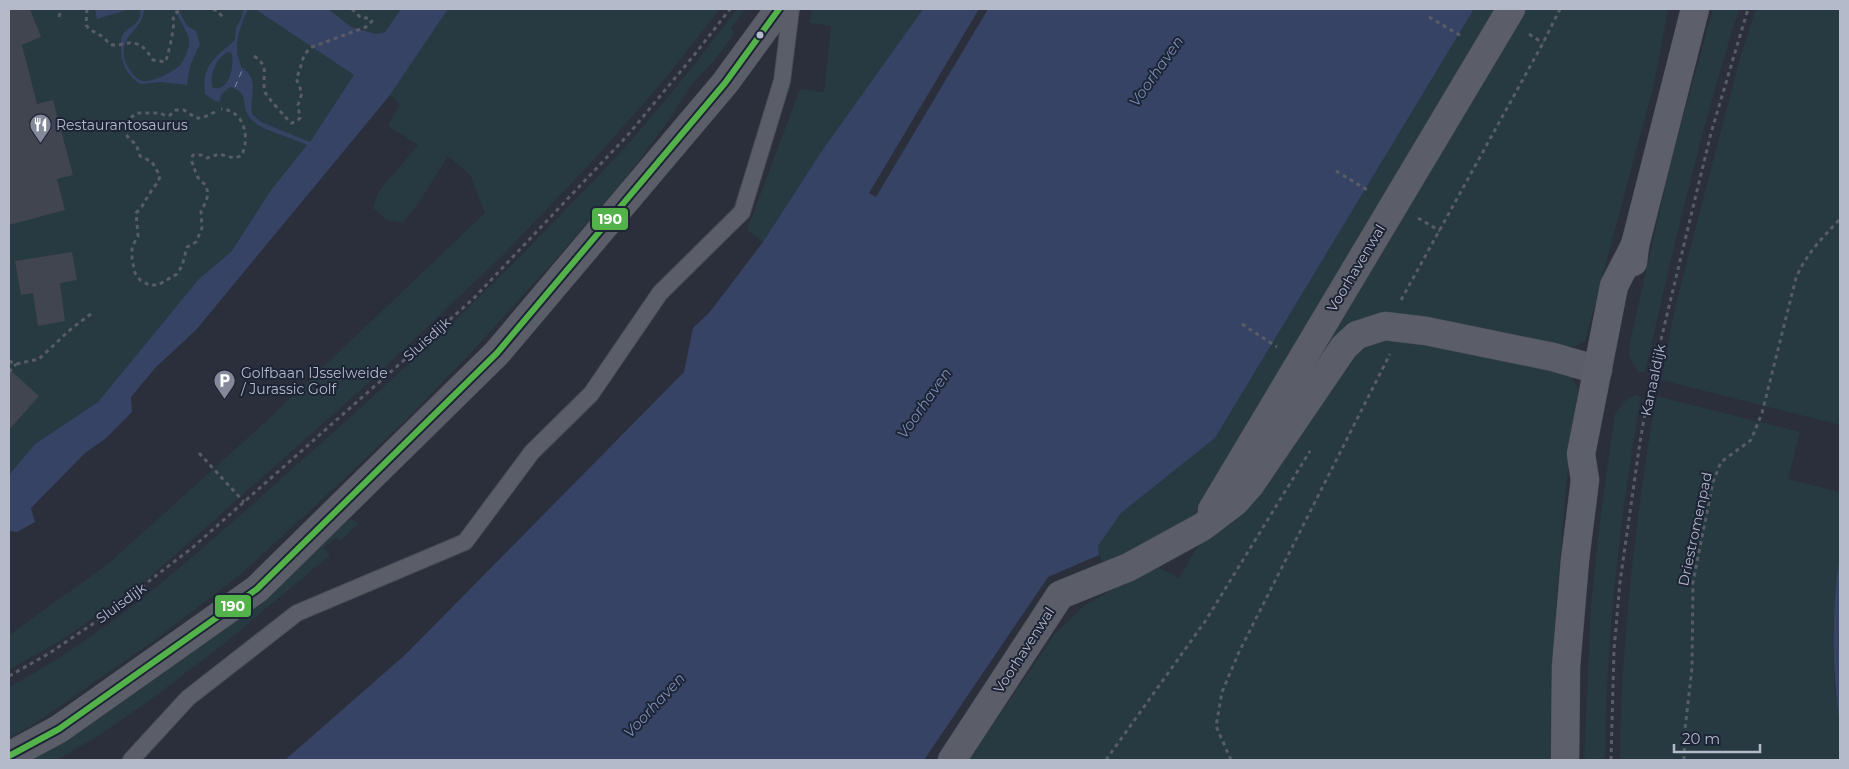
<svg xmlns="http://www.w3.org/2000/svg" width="1849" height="769" viewBox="0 0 1849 769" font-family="Montserrat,sans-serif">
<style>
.green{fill:#273941}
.water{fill:#364365;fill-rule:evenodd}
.pier{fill:#2a2f3b}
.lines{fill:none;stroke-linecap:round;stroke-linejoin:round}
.ferry{stroke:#7b8cb4;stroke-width:1;stroke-dasharray:6 5;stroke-linecap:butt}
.building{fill:#404550}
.service-casing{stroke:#484c54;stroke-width:18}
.minor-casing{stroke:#484c54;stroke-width:29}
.tertiary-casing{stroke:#484c54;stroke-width:29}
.primary-casing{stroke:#484c57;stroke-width:29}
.path{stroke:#585d65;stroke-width:3;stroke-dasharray:4 4;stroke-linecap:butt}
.service{stroke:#5b5e68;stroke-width:16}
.minor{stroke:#5b5e68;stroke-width:28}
.tertiary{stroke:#5b5e68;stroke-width:28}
.primary{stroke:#5d606a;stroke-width:28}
.bus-1-casing{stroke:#1d2436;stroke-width:10}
.bus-1{stroke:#54b24a;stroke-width:6}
.bus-dot{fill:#b5bacb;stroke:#1d2436;stroke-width:2}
.labels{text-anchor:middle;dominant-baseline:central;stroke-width:4;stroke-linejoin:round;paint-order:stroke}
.poi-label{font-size:14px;fill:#b5bacb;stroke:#1d2436;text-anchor:start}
.street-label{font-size:14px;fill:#b5bacb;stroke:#1d2436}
.water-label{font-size:15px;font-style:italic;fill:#7b8cb4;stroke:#1d2436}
.line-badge{stroke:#1d2436;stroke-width:2}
.badge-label{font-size:14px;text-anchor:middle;font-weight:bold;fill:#fff}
</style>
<rect width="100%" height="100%" fill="#2a2f3b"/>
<!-- green -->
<g class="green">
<polygon points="9,9 401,9 308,145 271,190 231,252 140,352 98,402 35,444 9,475"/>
<polygon points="448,9 720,9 660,85 589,165 503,255 365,386 151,576 68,636 9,670 9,635 108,564 263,424 485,213 470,175 448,156 419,202 403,223 387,220 373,208 378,192 418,145 388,126 400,104 390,95"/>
<path d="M737,9H745L731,28L734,34L714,61L691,85L669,120L625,179L555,260L466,358L407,419L313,508L242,573L151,643L31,726L9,738V687C114,631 202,549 291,470C385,387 478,302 564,211C590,185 616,158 640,130C674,91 706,50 737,9Z"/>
<polygon points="812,9 923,9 821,152 763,242 747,230 800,89 824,92 831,26 809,23"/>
<polygon points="1474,9 1499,9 1186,527 1131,555 1102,562 1097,546 1121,513 1215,438"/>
<polygon points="1523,9 1668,9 1654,84 1585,341 1576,346 1562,348 1363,320 1233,490"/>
<path d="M1713,9H1739C1701,128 1673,250 1645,372H1638L1629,356L1630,342L1671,161Z"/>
<polygon points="1756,9 1840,9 1840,425 1661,380 1676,303 1740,58"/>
<path d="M1400,338L1569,372L1578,389L1566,487L1556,606L1551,705L1550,760H969L1053,636L1085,605L1164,561L1160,568L1179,578L1199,544L1233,522L1251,504L1350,360C1366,344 1378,341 1400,338Z"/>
<path d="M1636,395L1641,397C1620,517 1606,638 1605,760H1584L1591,605L1599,527L1615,414L1625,401Z"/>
<path d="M1656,396L1800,432L1788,479L1840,492V554L1833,626L1835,689L1840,727V760H1620C1621,638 1636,517 1656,396Z"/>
<polygon points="351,519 359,523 340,541 336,537 324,548 330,555 220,647 150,700 98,736 57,760 32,760 95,720 337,527"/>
</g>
<!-- water -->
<g class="water">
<polygon points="95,9 130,9 97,19"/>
<path d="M140,9H144C143,31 121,32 124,57C124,60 126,64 128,67C131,72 136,79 142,81C151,83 174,72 180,65C185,59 190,47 189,40C189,34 177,15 174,9H178L187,26L196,31L200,44L190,66L187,85L161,82L140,84C126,74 120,62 121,44C121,41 121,36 124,33C131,24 142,25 140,9Z"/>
<path d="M243,9H248C242,22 236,36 237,52C237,58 241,61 241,67C261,79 249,95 252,114L261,122L310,142L354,75L255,9H328L351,27L376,34L385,32L401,9H448L390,95L196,330L156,367L131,397L132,412L105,439L85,453L31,508L35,522L17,532L9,531V475L35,444L98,402L199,279L231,252L271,190L307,145C294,138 260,130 251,119C239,106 251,92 230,87C224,91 220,94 220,102L215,101L205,94C201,65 216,57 235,40L236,28L242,17ZM229,52L232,54C234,66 230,91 213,88C208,77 217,55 229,52Z"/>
<polygon points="923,9 1474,9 1215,438 1121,513 1098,546 1099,555 1048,577 924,760 285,760 406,654 684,372 693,328 709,313 763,242 821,152"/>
<path d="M1840,554V727C1832,670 1831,612 1840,554Z"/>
</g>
<!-- pier -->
<polygon class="pier" points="979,9 988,9 876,197 869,193"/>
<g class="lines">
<!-- ferry -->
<polyline class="ferry" points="235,87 243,68"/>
</g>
<!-- building -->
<g class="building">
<polygon points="9,9 30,9 41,37 22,45 37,104 53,100 73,175 57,179 65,210 9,225"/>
<polygon points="72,252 77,280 60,283 65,321 38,326 33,293 21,295 15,261"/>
<polygon points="9,369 39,396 9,430"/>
</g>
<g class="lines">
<defs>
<polyline id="service" points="131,760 188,698 297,613 465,542 532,452 591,394 660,293 742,212 782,81 791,9"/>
<g id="minor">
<polyline points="1212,510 1511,9"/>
<polyline points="952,760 1060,595 1129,567 1202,527 1235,502 1250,485 1344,347 1357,335 1385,326 1426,331 1553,357 1598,370"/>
</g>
<polyline id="tertiary" points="9,756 59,729 257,589 497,353 725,83 779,9"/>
<g id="primary">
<polyline points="1633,262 1635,245 1695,9"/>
<polyline points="1565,760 1566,667 1575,560 1585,480 1581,454 1614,286 1635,245"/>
</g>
</defs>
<!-- service casing -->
<use href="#service" class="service-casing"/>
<!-- minor casing -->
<use href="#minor" class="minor-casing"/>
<!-- tertiary casing -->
<use href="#tertiary" class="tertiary-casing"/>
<!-- primary casing -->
<use href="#primary" class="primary-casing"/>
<!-- path -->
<g class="path">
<path d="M87,9L86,25C91,32 99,33 105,39C108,42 109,45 114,45C117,46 122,44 126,43C141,42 145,48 153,60L165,62C168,57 172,37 173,30C175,18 169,18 181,9"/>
<polyline points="213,9 218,11 223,18"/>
<polyline points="59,17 61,9"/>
<polyline points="1429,17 1463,37"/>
<polyline points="1529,34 1543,43"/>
<path d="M254,56C271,67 261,76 265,92C266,96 287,119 291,123L296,122L300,118L298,105L302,93L296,78C303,67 300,55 312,47L366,27L372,21L368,18H361L352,9"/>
<path d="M215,112L202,118H196L184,110H176L170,115L166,116L160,113H137L129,119L125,125V133L130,140L136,144L140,156L152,162L160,176C158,184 154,186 150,193C144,202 145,204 136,213L138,236L132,247V259L135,273L140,280L149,285H158L177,274L182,266L187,247L196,242L202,228L201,211L206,202L208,194L206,185C194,177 197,172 191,160L193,155H201L207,158L219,154L234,158L241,156C251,138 244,110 221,109"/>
<polyline points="1336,171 1369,191"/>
<polyline points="1418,218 1440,231"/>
<polyline points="1401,300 1543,43 1560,9"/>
<polyline points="1242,324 1277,347"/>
<polyline points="9,361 16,364 39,359 72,328 91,314"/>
<polyline points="9,372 16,364"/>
<polyline points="199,453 244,502"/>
<polyline points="9,676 48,654 97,621 192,548 473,299 627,136 695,54 730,9"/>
<polyline points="1106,760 1206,620 1310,451"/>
<polyline points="1231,760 1216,726 1222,692 1239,652 1390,354"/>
<polyline points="1611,760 1614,650 1620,582 1640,442 1650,385 1711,133 1748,9"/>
<path d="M1684,760L1685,729L1692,668L1693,582L1713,482L1721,462L1751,440L1762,413L1796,278C1806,254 1823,237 1840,219"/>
</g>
<!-- service -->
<use href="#service" class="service"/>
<!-- minor -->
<use href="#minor" class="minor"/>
<!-- tertiary -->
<use href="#tertiary" class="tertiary"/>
<!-- primary -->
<use href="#primary" class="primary"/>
<defs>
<polyline id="bus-1" points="9,756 59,729 257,589 497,353 725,83 779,9"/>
</defs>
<!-- bus-1 casing -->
<use href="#bus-1" class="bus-1-casing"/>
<!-- bus-1 -->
<use href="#bus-1" class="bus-1"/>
</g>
<!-- icons -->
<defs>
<symbol id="restaurant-pin" viewBox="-11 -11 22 30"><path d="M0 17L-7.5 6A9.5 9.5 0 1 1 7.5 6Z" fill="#848999" stroke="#1d2436"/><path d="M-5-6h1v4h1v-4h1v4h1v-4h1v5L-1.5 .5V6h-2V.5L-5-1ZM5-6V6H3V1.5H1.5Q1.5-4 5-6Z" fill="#fff"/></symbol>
<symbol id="parking-pin" viewBox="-11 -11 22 30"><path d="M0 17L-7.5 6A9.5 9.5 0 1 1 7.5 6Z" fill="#848999" stroke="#1d2436"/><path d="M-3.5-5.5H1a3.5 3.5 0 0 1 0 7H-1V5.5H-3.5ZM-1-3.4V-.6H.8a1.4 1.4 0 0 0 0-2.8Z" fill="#fff"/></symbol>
</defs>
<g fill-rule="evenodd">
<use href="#restaurant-pin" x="28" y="112" width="25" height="34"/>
<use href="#parking-pin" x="212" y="368" width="25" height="34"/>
</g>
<!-- markers -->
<circle class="bus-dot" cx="760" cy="35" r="4.5"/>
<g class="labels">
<!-- poi labels -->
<g class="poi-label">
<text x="56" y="125">Restaurantosaurus</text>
<text x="241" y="373">Golfbaan IJsselweide<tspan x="241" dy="16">/ Jurassic Golf</tspan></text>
</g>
<!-- street labels -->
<g class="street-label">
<text transform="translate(1356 268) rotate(-59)">Voorhavenwal</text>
<text transform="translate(427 339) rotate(-42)">Sluisdijk</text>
<text transform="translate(1653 380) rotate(-78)">Kanaaldijk</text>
<text transform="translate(1695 529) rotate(-78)">Driestromenpad</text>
<text transform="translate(121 603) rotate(-36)">Sluisdijk</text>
<text transform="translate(1024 650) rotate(-57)">Voorhavenwal</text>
</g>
<!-- water labels -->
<g class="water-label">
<text transform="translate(1156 71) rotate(-55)">Voorhaven</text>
<text transform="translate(924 403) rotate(-55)">Voorhaven</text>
<text transform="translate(654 705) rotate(-47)">Voorhaven</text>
</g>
</g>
<g class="line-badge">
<rect x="591" y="207" width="38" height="24" rx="5" fill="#54b24a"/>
<rect x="214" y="594" width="38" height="24" rx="5" fill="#54b24a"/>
</g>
<g class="badge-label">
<text x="610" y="224">190</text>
<text x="233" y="611">190</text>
</g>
<!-- border -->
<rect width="1849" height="769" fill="none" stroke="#b5bacb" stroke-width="20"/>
<!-- scale -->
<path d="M1674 744v8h86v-8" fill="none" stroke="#b5bacb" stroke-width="2.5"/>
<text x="1682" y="744" font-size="15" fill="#b5bacb" stroke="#1d2436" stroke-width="4" paint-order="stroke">20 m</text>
</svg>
